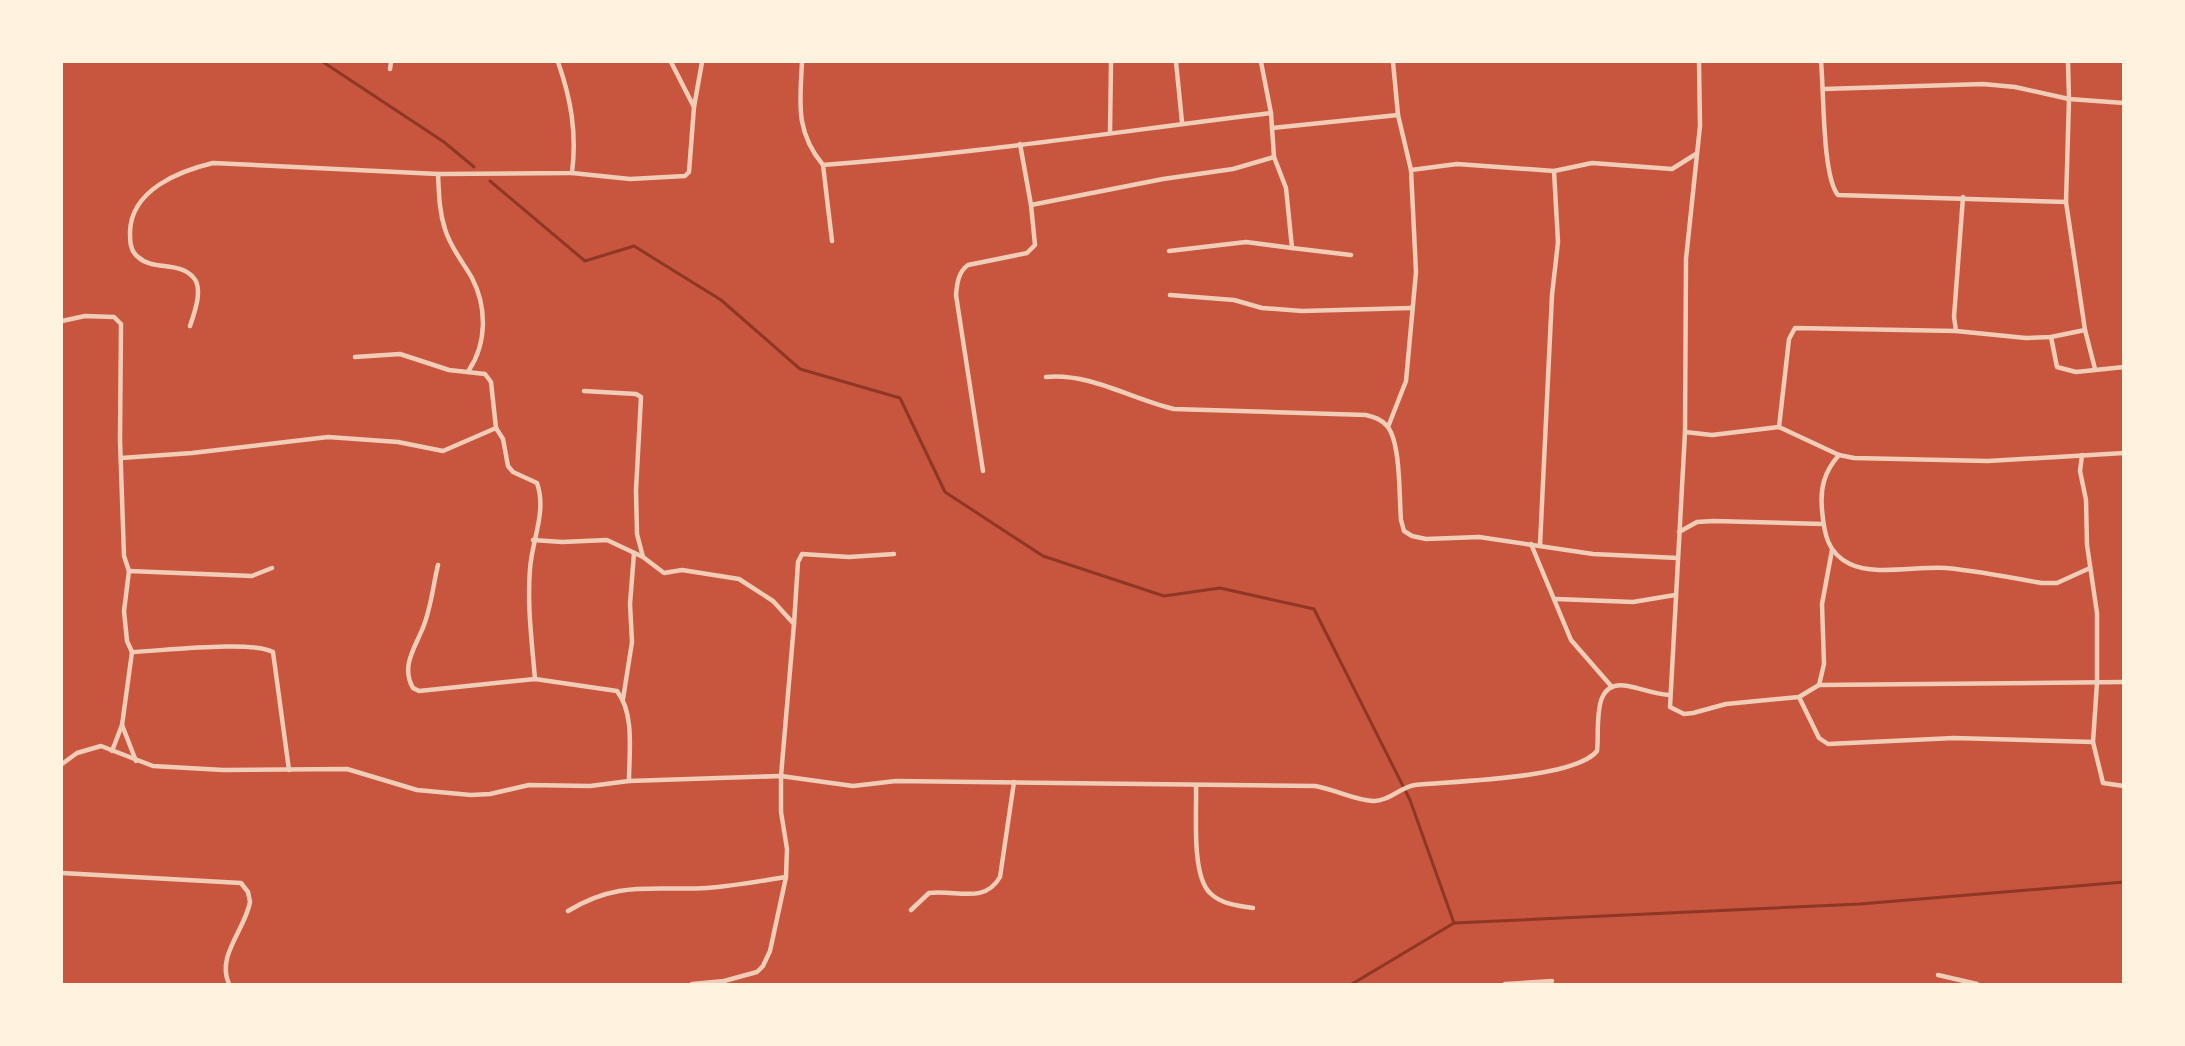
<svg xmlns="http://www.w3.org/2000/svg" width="2185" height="1046" viewBox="0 0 2185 1046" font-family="'Public Sans',sans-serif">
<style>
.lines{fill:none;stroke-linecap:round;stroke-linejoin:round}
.stream{stroke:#8f3625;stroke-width:3}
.minor{stroke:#f1ccb7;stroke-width:4.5}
</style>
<rect width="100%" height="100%" fill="#c8553d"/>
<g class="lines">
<!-- stream -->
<g class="stream">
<polyline points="323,62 444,142 474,167"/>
<polyline points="490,181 585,261 634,246 721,300 800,369 900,398 945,492 1043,556 1164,596 1220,588 1314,609 1410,800 1454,923"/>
<polyline points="1352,984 1454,923 1860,904 2124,882"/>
</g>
<!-- minor -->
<g class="minor">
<polyline points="671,62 694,107"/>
<path d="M802,62C800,103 795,131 823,165"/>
<polyline points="1176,62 1182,122"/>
<polyline points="1699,62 1700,126 1686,259 1685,432 1670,707 1684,714 1693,713 1726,704 1799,697 1819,685 2124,682"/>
<path d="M1821,62C1824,89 1822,176 1838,195L2066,202"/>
<polyline points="2068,62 2069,99 2066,202 2085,330 2095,369"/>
<polyline points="390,69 391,62"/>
<polyline points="1824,89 1983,84 2015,87 2069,99 2124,103"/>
<polyline points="1272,128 1398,115"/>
<polyline points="1110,133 1111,62"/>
<polyline points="1411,170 1457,164 1554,171 1592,163 1672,169 1696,154"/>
<polyline points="572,173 630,179 685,176 689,172 694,107 702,62"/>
<path d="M438,174C439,193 439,211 445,229C450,247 463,262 472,278C487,307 487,343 469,370"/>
<polyline points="1963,197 1954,317 1956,331 2026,338 2051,337 2085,330"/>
<polyline points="1031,205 1163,179 1233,169 1274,157"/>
<path d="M832,241L823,165C973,154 1122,131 1271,113L1261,62"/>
<polyline points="1292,248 1351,255"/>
<polyline points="1169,251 1246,242 1292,248 1286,188 1274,157 1271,113"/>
<polyline points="1170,295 1234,300 1262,308 1302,311 1411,308"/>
<polyline points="62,321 85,316 114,317 121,324 120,440 124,556 129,571"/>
<path d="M190,326C194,314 204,288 193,277C178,261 153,271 138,257C130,251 130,241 130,232C131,190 179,171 213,163L438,174L572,173C577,133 571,99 558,62"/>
<polyline points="2051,337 2057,367 2076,372 2124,367"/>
<path d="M355,357L400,354L449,370L485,374L491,382L496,428L503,439L508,466L513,472L537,483C547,512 532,539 530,569C527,605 532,643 535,679"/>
<path d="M1046,377C1091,373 1131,399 1174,409L1366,415C1374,417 1381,419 1387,426C1401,442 1399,497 1401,520L1404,531L1412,536L1426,539L1479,537L1593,554L1678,558"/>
<polyline points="584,391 636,394 641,397 636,490 637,534 643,557"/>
<polyline points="1388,427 1406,381 1416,272 1411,170 1398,115 1393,62"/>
<polyline points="1779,427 1789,339 1795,328 1956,331"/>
<polyline points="1685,432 1712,435 1779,427 1839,455 1854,458 1988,461 2124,453"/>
<path d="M1839,455C1824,472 1820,488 1822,510C1824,533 1827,553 1850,564C1874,576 1918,566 1946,568C1978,571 2009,577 2041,583H2057L2090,568"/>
<polyline points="2082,455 2080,471 2086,500 2087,545 2097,613 2097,683 2093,742 2103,783 2124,786"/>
<polyline points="121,458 192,453 328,437 398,442 443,451 496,428"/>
<path d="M983,471L956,295C957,284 958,272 968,265L1027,253L1035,245L1031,205L1020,144"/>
<polyline points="1679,532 1697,522 1714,521 1823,524"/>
<polyline points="533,540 562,542 607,540 643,557 664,573 682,570 739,579 773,601 794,624 781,776 781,812 787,849 786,877 770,951 763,966 757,972 724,981 692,984"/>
<polyline points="1531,544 1571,640 1612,687"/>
<polyline points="1540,545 1552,295 1558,242 1554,171"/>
<path d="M438,565C433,585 431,610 422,630C414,649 401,667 413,688L419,691L535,679L617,691C635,714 629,753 629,781"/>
<path d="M272,568L252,576L129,571L124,611L127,641L132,652C161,651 252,640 273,652L289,770"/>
<polyline points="1556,599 1633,602 1675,595"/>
<polyline points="794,624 798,562 802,554 849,557 894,554"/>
<polyline points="1819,685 1824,664 1822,604 1832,550"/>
<polyline points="1799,697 1819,738 1828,744 1954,738 2093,742"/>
<polyline points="623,699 632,642 630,604 634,553"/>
<polyline points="122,725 136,761"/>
<polyline points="112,751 122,725 132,652"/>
<path d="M62,764L77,753L101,746L153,766L223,770L347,769L417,790L471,795L490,794L529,785L590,786L629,781L781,776L853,786L896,781L1315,786C1334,789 1354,800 1373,801C1387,802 1401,787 1415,785C1452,781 1575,779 1597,751C1600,729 1590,678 1628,686C1643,689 1654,694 1669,695"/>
<path d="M1196,785C1197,811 1191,875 1210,893C1221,904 1238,906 1253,908"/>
<path d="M62,873L241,883L248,892L250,902C245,930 216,956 229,984"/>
<path d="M911,910L929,893C955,889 984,905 1000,877L1014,782"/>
<path d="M568,911C618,880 652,891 707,888C734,886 760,881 786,877"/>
<polyline points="1938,975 1977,984"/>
<polyline points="1505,984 1552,981"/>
</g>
</g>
<!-- border -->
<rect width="2185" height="1046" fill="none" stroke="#fff3e0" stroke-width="126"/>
</svg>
